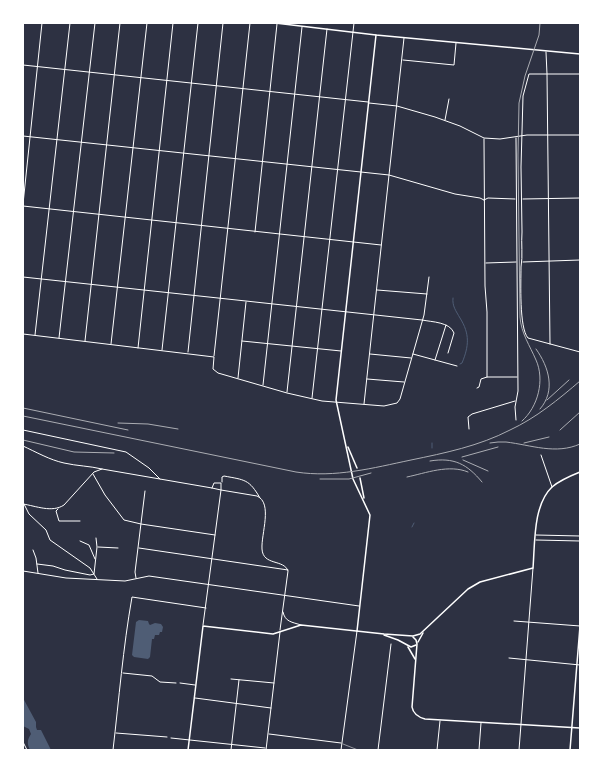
<svg xmlns="http://www.w3.org/2000/svg" width="603" height="773" viewBox="0 0 603 773" font-family="Helvetica,sans-serif">
<style>
.water{fill:#4f5d75}
.lines{fill:none;stroke-linecap:round;stroke-linejoin:round}
.stream{stroke:#4f5d75;stroke-width:1}
.pedestrian{stroke:#fff;stroke-width:0.5}
.minor{stroke:#fff;stroke-width:1}
.tertiary{stroke:#fff;stroke-width:1}
.secondary{stroke:#fff;stroke-width:1.5}
.primary{stroke:#fff;stroke-width:1.5}
.rail{stroke:#abadb3;stroke-width:1}
</style>
<rect width="100%" height="100%" fill="#2d3142"/>
<!-- water -->
<g class="water">
<polygon points="139,620 148,621 149,624 150,625 155,623 161,624 163,627 162,632 160,632 159,635 155,635 154,639 152,639 150,657 148,659 134,657 132,655 136,622"/>
<path d="M23,698L36,722V727L37,730H41L51,750H30C27,744 27,740 31,734L29,729L23,726Z"/>
</g>
<g class="lines">
<!-- stream -->
<g class="stream">
<path d="M453,298C452,306 456,311 460,318C470,334 469,346 462,363L460,364"/>
<polyline points="432,448 432,443"/>
<polyline points="412,527 414,523"/>
</g>
<!-- pedestrian -->
<polyline class="pedestrian" points="343,744 358,750"/>
<!-- minor -->
<g class="minor">
<polyline points="546,52 547,74 550,344"/>
<polyline points="403,60 454,65 456,43"/>
<polyline points="23,65 368,102"/>
<path d="M580,74H529L523,96L521,167L522,232C521,243 523,256 521,267C521,282 519,328 528,338L580,352"/>
<polyline points="445,120 449,99"/>
<polyline points="484,139 485,286 487,312 487,377"/>
<polyline points="523,199 580,198"/>
<polyline points="484,200 488,198 515,199"/>
<polyline points="23,204 42,23"/>
<polyline points="23,206 381,245"/>
<polyline points="255,232 277,24"/>
<polyline points="523,262 580,260"/>
<polyline points="486,263 516,262"/>
<path d="M23,277L422,320C432,322 450,322 454,333L448,353"/>
<polyline points="377,290 427,294"/>
<polyline points="23,334 214,357 213,369 218,373 287,393 322,401 384,406 397,403 400,399 424,315 429,277"/>
<polyline points="35,335 70,23"/>
<polyline points="59,338 95,23"/>
<polyline points="85,341 120,23"/>
<polyline points="242,341 341,351"/>
<polyline points="111,344 147,23"/>
<polyline points="138,348 173,23"/>
<polyline points="162,350 198,23"/>
<polyline points="188,352 223,23"/>
<polyline points="370,354 411,358"/>
<polyline points="413,354 457,366"/>
<polyline points="214,356 250,23"/>
<polyline points="435,360 446,325"/>
<polyline points="238,378 246,302"/>
<polyline points="367,379 404,382"/>
<polyline points="263,385 302,27"/>
<polyline points="477,388 479,387 481,379 487,377 517,377"/>
<polyline points="287,392 327,29"/>
<polyline points="312,398 354,23"/>
<polyline points="364,404 389,175 455,194 480,198 484,200"/>
<polyline points="516,420 515,407 518,391 516,138"/>
<polyline points="469,429 468,417 472,414 515,401"/>
<polyline points="23,430 126,452 149,468 160,479"/>
<path d="M23,446C36,452 50,460 64,463C77,466 90,466 102,469L212,488L221,490V483H214L212,488"/>
<polyline points="541,455 552,487"/>
<polyline points="93,474 105,495 124,520 141,524 215,535"/>
<path d="M222,482V477L224,476C245,480 249,479 260,498"/>
<path d="M23,504C36,506 52,513 64,505L94,472L102,469"/>
<polyline points="24,504 29,514 46,530 50,540 90,568 97,579"/>
<polyline points="58,509 56,511 59,521 80,521"/>
<polyline points="80,541 89,545 95,559"/>
<polyline points="98,547 118,548"/>
<polyline points="139,548 288,570"/>
<polyline points="33,550 36,558 38,573"/>
<polyline points="37,564 53,566 65,570 90,575 94,574 97,547 96,538"/>
<polyline points="136,578 135,572 145,491"/>
<polyline points="514,621 580,626"/>
<polyline points="509,658 580,665"/>
<polyline points="123,673 152,676 160,682 176,683"/>
<polyline points="231,679 274,683"/>
<polyline points="180,683 195,685"/>
<polyline points="195,698 271,708"/>
<polyline points="116,733 167,737"/>
<polyline points="269,734 341,743"/>
<polyline points="171,738 265,748"/>
<polyline points="23,742 27,750"/>
<path d="M113,750C119,699 123,648 132,597L206,608"/>
<polyline points="231,750 239,680"/>
<polyline points="266,750 280,632"/>
<polyline points="341,750 357,631"/>
<polyline points="378,750 391,644"/>
</g>
<!-- tertiary -->
<g class="tertiary">
<polyline points="369,103 397,106 435,117 460,126 484,138 500,139 527,135 580,135"/>
<polyline points="23,136 389,175 404,38"/>
<polyline points="536,535 580,536"/>
<polyline points="536,540 580,541"/>
<polyline points="23,571 66,578 125,581 149,576 359,606"/>
<path d="M283,612C285,622 292,622 301,625"/>
<path d="M203,625L221,490L257,496C273,503 261,534 262,549C263,566 284,559 288,571L280,630"/>
<polyline points="437,750 440,721"/>
<polyline points="479,750 481,723"/>
<polyline points="519,750 533,568"/>
</g>
<!-- secondary -->
<g class="secondary">
<polyline points="348,447 357,468"/>
<polyline points="360,478 364,498"/>
<polyline points="357,631 370,515 353,479 336,400 376,35"/>
<polyline points="384,635 398,640 411,647 416,645"/>
<path d="M413,637L416,640L417,644L412,707C413,713 418,717 425,719L580,728"/>
<polyline points="418,642 423,633"/>
<polyline points="408,647 415,659"/>
<path d="M188,750L203,626L273,634L301,625L384,634L413,636L420,634L468,589L480,582L533,568C535,543 533,505 552,487C560,480 570,476 580,472"/>
</g>
<!-- primary -->
<g class="primary">
<polyline points="275,23 376,35 580,54"/>
<polyline points="570,750 580,626"/>
</g>
<!-- rail -->
<g class="rail">
<path d="M536,349C549,367 556,391 540,409"/>
<polyline points="547,400 569,380"/>
<polyline points="23,408 128,430"/>
<path d="M23,416L296,472C335,478 373,468 411,460C445,453 479,446 510,430C536,418 559,399 580,381"/>
<path d="M522,421C538,407 545,380 536,360C530,346 521,333 520,317L518,155L519,103L525,76L539,35L540,23"/>
<polyline points="118,423 148,424 178,429"/>
<polyline points="560,430 580,412"/>
<polyline points="23,440 74,452 114,453"/>
<path d="M490,443L498,442H506C531,445 556,455 580,444"/>
<polyline points="524,443 549,437"/>
<polyline points="462,457 498,447"/>
<polyline points="463,460 488,471"/>
<path d="M430,461C454,457 467,464 482,482"/>
<path d="M407,477C426,473 449,464 468,472"/>
<polyline points="320,479 349,479 371,473"/>
</g>
</g>
<!-- border -->
<rect width="603" height="773" fill="none" stroke="#ffffff" stroke-width="48"/>
</svg>
